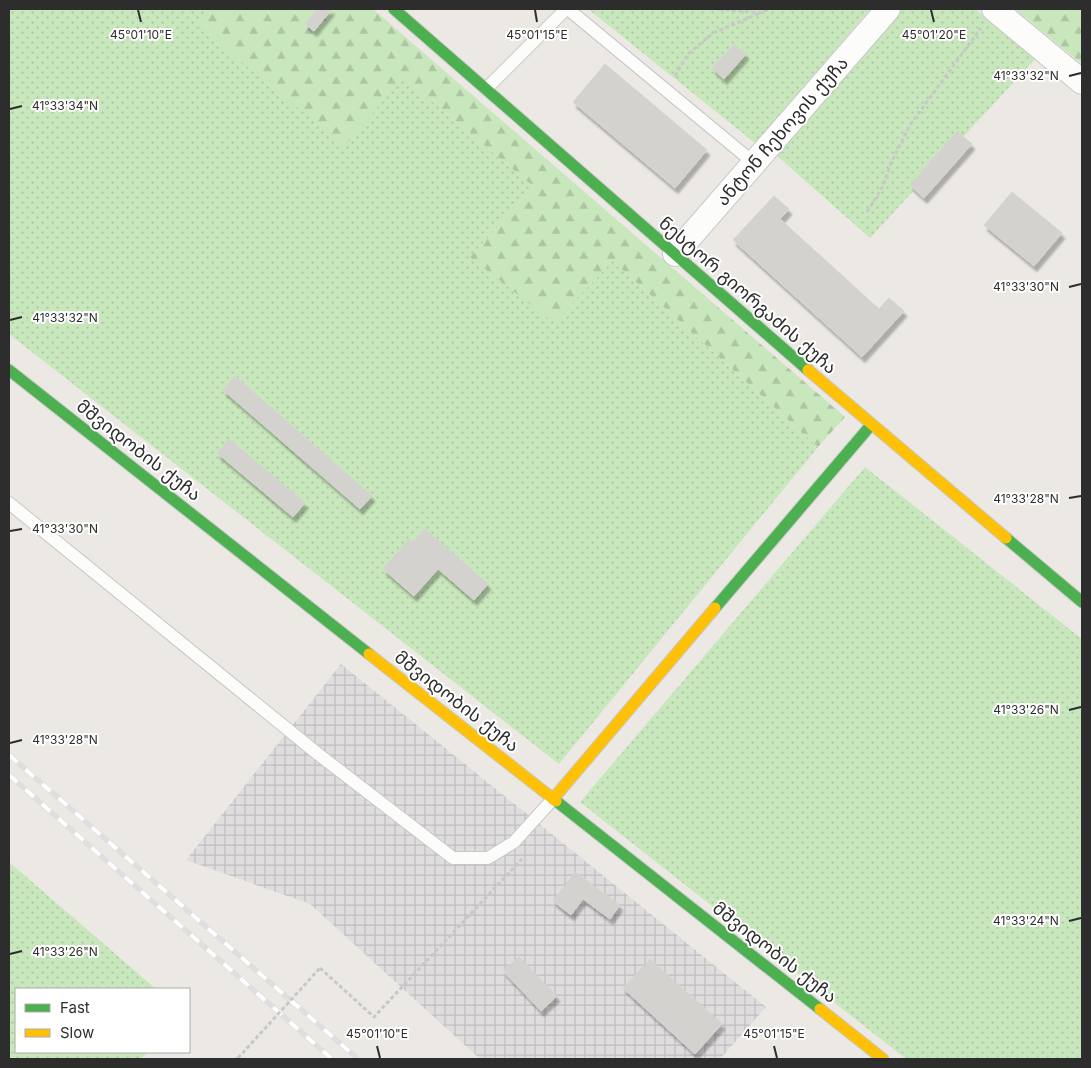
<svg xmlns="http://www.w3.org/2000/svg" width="1091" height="1068" viewBox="0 0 1091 1068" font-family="Inter,'Noto Sans Georgian',sans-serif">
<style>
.industrial{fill:url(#industrial-grid)}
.grass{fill:url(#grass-dots)}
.forest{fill:url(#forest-firs)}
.building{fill:#d4d2cf;stroke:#d6d4d0;filter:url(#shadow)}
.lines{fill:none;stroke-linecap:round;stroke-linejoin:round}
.lane-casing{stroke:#c9c8c8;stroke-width:14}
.street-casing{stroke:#c9c8c8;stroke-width:26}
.fast-casing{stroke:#c9c8c8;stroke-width:13}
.slow-casing{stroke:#c9c8c8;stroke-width:13}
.path{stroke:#c8c8c8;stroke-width:3;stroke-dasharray:4 2.5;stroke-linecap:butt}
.lane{stroke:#fcfcfb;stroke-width:12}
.street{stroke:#fcfcfb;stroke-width:24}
.fast{stroke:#4caf50;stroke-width:11}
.slow{stroke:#ffc107;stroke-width:11}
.rail-casing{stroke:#dfdfe0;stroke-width:5.5}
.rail{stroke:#fff;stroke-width:4;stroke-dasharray:11;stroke-linecap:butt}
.path-bridge{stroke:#c8c8c8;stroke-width:3;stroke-dasharray:4 2.5;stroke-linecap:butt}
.ticks{fill:none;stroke:#2d2d2d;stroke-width:2}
.labels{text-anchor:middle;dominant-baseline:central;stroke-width:4;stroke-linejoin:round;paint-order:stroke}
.street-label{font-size:18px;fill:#2d2d2d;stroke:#fff}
.ticks-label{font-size:12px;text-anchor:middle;fill:#2d2d2d;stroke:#fff;stroke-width:4;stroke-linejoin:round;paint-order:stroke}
</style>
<defs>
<pattern id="industrial-grid" width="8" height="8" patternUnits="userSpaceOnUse" patternTransform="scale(1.25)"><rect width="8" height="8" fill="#e0dddf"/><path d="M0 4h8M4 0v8" fill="none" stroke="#c0bec0"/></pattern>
<pattern id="grass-dots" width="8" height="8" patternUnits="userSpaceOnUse" patternTransform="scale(1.25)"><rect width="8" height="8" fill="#c8e7bc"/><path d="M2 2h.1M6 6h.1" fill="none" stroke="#acc6a2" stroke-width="1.8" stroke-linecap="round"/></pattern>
<pattern id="forest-firs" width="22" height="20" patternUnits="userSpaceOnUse" patternTransform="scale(1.25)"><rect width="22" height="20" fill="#c8e7bc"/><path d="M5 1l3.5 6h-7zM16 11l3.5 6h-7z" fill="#acc6a2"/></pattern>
<filter id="shadow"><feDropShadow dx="3" dy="5.5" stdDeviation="1" flood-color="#0004"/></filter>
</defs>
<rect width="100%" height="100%" fill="#ece9e4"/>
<!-- industrial -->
<polygon class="industrial" points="341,664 766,1007 720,1059 480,1059 310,904 186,860"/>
<!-- grass -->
<g class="grass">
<polygon points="9,9 215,9 198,26 403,77 534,187 470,257 613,261 818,447 559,764 9,334"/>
<polygon points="588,9 870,9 755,143"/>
<polygon points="902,9 975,9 1036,58 870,238 776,155"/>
<polygon points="865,467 1082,639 1082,1059 906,1059 580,802"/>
<polygon points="9,862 156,989 16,989 16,1052 149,1052 140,1059 9,1059"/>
</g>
<!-- forest -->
<g class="forest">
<polygon points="215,9 373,9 845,417 818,447 613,261 554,323 470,257 534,187 403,77 345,146 197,26"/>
<polygon points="1015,9 1082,9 1082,65 1082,64"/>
</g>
<!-- building -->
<g class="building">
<polygon points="318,9 332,9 314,31 305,24"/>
<polygon points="735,44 746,54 724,79 712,68"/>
<polygon points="605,64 707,150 675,188 573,102"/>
<polygon points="957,131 972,144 924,198 910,185"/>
<polygon points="1012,192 1062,233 1034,266 984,225"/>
<polygon points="774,196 789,209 780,219 879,309 889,298 904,311 862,357 733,240"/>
<polygon points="235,376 372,496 360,509 223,390"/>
<polygon points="229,439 305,503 293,517 217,453"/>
<polygon points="425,529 488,584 474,600 438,569 414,596 383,569 409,539 412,543"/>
<polygon points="575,872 620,905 610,919 583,899 571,915 553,901"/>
<polygon points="519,957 557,996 541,1011 503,971"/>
<polygon points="650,959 722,1024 695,1054 623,988"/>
</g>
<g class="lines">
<defs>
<g id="lane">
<polyline points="568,9 754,163"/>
<polyline points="486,89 566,9"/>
<polyline points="9,503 318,754 453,858 488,858 514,842 553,799"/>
</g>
<g id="street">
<polyline points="994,9 1082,82"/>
<polyline points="675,254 888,9"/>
</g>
<g id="fast">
<polyline points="394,9 808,370"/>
<polyline points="9,370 369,654"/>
<polyline points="1006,538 1082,602"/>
<polyline points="715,608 871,425"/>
<polyline points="556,801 820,1009"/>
</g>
<g id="slow">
<polyline points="808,370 1006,538"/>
<polyline points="369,654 556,801"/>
<polyline points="553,799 715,608"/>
<polyline points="820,1009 883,1059"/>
</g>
</defs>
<!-- lane casing -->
<use href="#lane" class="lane-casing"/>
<!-- street casing -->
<use href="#street" class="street-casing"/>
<!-- fast casing -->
<use href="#fast" class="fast-casing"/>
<!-- slow casing -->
<use href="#slow" class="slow-casing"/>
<!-- path -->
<g class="path">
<polyline points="719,9 760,13 769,9"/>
<polyline points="675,76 688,54 713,33 760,13"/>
<polyline points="867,212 883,186 891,163 910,125 981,28"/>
<polyline points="320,968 374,1017 522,859"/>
<polyline points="236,1059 238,1058"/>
</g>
<!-- lane -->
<use href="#lane" class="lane"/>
<!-- street -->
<use href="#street" class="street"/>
<!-- fast -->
<use href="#fast" class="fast"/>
<!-- slow -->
<use href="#slow" class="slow"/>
<defs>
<g id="rail">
<polyline points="9,755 358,1059"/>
<polyline points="9,775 332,1059"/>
</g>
</defs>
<!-- rail casing -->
<use href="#rail" class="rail-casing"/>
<!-- rail -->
<use href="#rail" class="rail"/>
<!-- path-bridge -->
<polyline class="path-bridge" points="238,1058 320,968"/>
</g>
<!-- ticks -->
<path class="ticks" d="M138,10L141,22M535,10L537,22M931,10L934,22M1069,76L1081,73M10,109L22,106M1069,287L1081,284M10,320L22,317M1069,498L1081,496M10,531L22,529M1069,710L1081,707M10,743L22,740M1069,921L1081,918M10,954L22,951M377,1046L380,1058M774,1046L777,1058"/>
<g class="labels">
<!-- street labels -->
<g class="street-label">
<text transform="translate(782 131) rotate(-49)">ანტონ ჩეხოვის ქუჩა</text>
<text transform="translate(748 295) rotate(41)">ნესტორ გიორგაძის ქუჩა</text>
<text transform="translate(139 450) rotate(38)">მშვიდობის ქუჩა</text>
<text transform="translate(457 701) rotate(38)">მშვიდობის ქუჩა</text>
<text transform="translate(775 952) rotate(38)">მშვიდობის ქუჩა</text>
</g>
</g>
<g class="ticks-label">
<text x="141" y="39">45°01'10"E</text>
<text x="537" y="39">45°01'15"E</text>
<text x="934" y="39">45°01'20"E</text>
<text x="1026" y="80">41°33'32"N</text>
<text x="65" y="110">41°33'34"N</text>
<text x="1026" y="291">41°33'30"N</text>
<text x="65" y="322">41°33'32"N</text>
<text x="1026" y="503">41°33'28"N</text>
<text x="65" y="533">41°33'30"N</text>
<text x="1026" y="714">41°33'26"N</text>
<text x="65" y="744">41°33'28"N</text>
<text x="1026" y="925">41°33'24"N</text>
<text x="65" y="956">41°33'26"N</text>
<text x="377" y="1038">45°01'10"E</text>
<text x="774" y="1038">45°01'15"E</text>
</g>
<!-- border -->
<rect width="1091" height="1068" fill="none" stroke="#2d2d2d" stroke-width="20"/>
<!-- legend -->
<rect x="15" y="988" width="175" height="65" fill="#ffffff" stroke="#ababab"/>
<rect x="25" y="1004" width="25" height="8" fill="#4caf50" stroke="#ababab"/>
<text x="60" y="1013" font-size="15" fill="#2d2d2d">Fast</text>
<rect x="25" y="1029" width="25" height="8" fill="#ffc107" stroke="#ababab"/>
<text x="60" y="1038" font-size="15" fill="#2d2d2d">Slow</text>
</svg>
